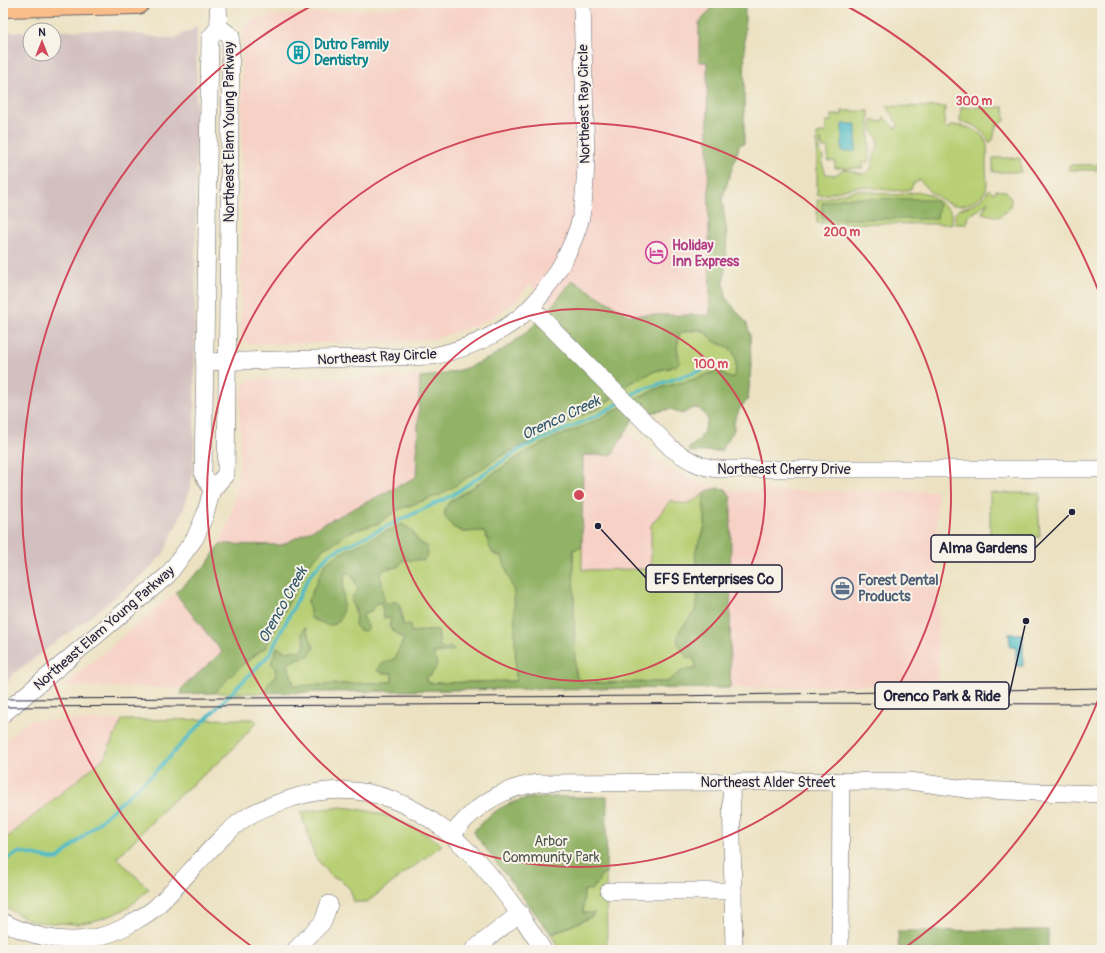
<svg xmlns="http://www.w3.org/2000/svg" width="1105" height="953" viewBox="0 0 1105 953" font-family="Pangolin,sans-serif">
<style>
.built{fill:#f7d1c6}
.industrial{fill:#d2bfbf}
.green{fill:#b8cf74;stroke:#6d7858}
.forest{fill:#92b266;stroke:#5a6a50}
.water{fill:#4fbcc8;stroke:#386f82}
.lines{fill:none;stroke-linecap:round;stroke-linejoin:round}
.stream{stroke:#4fbcc8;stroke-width:3.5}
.minor-casing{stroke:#69656a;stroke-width:18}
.highway-casing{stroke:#69656a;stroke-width:24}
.minor{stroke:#fff;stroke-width:17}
.highway{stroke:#f9bd89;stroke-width:22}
.tram{stroke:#22223b;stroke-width:1}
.ring{fill:none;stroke:#d1495b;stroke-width:2}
.labels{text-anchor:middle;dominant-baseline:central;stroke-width:4;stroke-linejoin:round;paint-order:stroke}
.culture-label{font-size:14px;font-weight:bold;fill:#0d838f;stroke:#f7f3e8;text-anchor:start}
.street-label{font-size:14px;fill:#22223b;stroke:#f7f3e8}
.hotel-label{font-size:14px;font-weight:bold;fill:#b23c85;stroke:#f7f3e8;text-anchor:start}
.service-label{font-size:14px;font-weight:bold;fill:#4e5e75;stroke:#f7f3e8;text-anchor:start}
.park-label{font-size:14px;fill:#4f564c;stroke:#f7f3e8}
.water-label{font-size:15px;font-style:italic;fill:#32586c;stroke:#f7f3e8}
.centre{fill:#d1495b;stroke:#f7f3e8;stroke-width:2}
.ring-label{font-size:12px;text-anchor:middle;font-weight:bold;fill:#d1495b;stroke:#f7f3e8;stroke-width:4;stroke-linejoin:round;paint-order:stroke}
.leader{fill:none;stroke:#22223b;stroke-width:1.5}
.callout-dot{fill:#22223b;stroke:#f7f3e8;stroke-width:1.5}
.callout{fill:#f7f3e8;stroke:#22223b;stroke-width:1.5}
.callout-label{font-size:15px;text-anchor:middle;font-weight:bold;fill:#22223b}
</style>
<rect width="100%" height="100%" fill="#f7f3e8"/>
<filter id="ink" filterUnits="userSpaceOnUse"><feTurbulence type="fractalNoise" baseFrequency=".025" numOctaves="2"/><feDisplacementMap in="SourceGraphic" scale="8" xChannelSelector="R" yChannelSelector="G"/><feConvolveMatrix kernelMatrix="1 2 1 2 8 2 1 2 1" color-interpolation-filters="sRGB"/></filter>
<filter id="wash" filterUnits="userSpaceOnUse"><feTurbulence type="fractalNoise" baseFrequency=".012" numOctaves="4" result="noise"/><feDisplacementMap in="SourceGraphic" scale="16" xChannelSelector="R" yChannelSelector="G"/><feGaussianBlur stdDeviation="0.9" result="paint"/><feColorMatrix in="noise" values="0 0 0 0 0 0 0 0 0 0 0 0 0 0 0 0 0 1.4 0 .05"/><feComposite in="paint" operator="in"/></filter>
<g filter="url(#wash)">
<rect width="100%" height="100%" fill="#ece2c2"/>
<!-- built -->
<g class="built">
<polygon points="463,3 716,3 699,24 699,61 707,62 711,315 629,315 572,280 553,305 530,284 515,302 486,321 463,330 433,339 397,342 248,344 241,336 242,32 249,23 259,17"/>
<polygon points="420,377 417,477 282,545 220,544 230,519 236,493 240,457 240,397 245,384 252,379"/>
<polygon points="627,431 651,455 669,469 691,480 718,488 706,491 698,499 686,504 671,500 651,525 651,569 582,570 583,455 612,455"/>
<polygon points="726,489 746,491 937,491 938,683 730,688 731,498"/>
<polygon points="175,593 222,652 182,688 63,686"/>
<polygon points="30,720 122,720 104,758 3,841 3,742"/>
</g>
<!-- industrial -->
<polygon class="industrial" points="197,27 194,452 192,478 186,503 164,553 147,571 98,611 13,674 6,684 3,684 3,32 30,32 30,54 54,54 54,31 111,30 161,38 175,38"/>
<!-- green -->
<g class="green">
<path d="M887,106L945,107L944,127L949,128L951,125C964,125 986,130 987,147C988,152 986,158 986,164C986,171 987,178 987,185C986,199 964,208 953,205C944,202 936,195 929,191C925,188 924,182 919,180L913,184L911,189C889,194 882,187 862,187C846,187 833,195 817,195V134L826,132V121H832V115H842V111H869V162H863V168H835V161H828V148H822L821,139L819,150L823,156L822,163L826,174L835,175L844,169C852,170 858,175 867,173C872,169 872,165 873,159C877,145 883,146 872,131V120L882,122L884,117L895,128L899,126Z"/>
<path d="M961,107H1004L1005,121L996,126L993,140L990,143C983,130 975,123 960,122Z"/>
<polygon points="993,158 1020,158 1021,172 993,172"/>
<polygon points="1070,165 1102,165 1102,170 1069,170 1068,166"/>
<path d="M989,189L994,193L996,190L1006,191L1011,199L1010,208L999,217L982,213L988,201L980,209L968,216L966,224H955V214L958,210C971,205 982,203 989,189Z"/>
<polygon points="858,190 895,195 920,192 929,194 949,209 952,214 952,224 817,223 817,200"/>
<path d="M700,330C707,332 711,338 717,343C720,345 725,345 728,347C738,354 738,370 732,378L727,377L719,370L695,379L656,389L591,423L552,439L523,454L448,503L445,509V517L453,527L463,532L483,531C488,538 488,545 493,554L502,557L514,592L516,681L430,683L426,681V676L431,675L437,665L434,652L442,653L447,648L442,649L440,647L438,630L411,632L403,625L402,610L396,602L385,603C382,594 384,586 380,576L384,569L398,567L403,560L427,547L418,541L411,530L402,525L339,554L313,589L308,601L311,618L314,620L332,625L336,624L342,613L344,579L346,573H349L353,577L358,589C357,592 354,593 353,597C350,606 358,612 356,622L368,626L363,619L364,613L371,611L374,605L381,602L382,608L391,618V629L404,639L396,657L379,672L392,673V682L294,686L288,664C296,658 305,654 314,648L305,628L302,634C306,642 306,646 301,652L291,651L286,652L282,649L275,668L276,675L268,684L265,693H214L243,664L266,647L289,602L311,562L324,548L338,541L347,533L379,523L397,510L442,494L499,457L578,417L599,409L630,383L655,371L671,368L679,355L677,349L679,335L684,332Z"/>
<path d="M706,491C700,502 707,515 705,526C700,545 689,550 700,571L695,584L698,599L695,611L680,630L695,660L696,669L683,670L667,682L584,683L577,678L575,667L573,550L582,547V570L651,569V525L671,500C685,508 696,501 706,491Z"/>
<polygon points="990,493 1040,493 1040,502 1038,503 1040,537 990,537"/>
<polygon points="254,719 257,722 225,757 169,804 117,858 149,889 129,907 115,914 97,920 77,924 33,922 3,906 3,841 104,758 122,720"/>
<path d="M341,807C381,811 409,821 442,845L367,902H354L350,889L339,879L332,877L315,857L301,812Z"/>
<polygon points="606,873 607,950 560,950 551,935 593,916 583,913 584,890 596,885 601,875"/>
</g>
<!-- forest -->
<g class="forest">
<path d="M716,3H745L744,144H740L722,199L727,235L724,283L726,298L747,324L750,335L751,365L748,400L740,408L734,422V430L721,451L690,452L688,448C701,442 704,432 708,419L700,409L693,408L682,414L671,409L644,414L633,419L612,455H583L582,547L573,550L575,667L577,678L584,683L667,682L683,670L696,669L695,660L686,657L677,641L680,630L695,611L698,599L695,584L700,571C688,548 703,544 705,524C706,514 702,505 704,496L706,491L718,488L726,489L731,498L730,688L514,689L265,693L268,684L276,675L275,668L271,663L277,647L286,652L296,650L301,652C306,646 306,641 302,634L305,627L314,647L310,655L294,660L288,664L294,686L392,682V673H382L377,670L383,663L394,659L404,639L389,627L391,618H384L381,602L374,605L371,611L364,613L363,619L368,625V629L364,631L359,630L355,625L356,611L352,603L353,596L358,589L353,577L349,573H346C339,588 348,609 338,622L329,626L311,618L308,601L325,564L339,554L402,524L411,530L418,541L427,547L428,555L424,560H403L398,567L384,569L380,576C384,586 382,594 385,603L396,602L399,604L403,625L410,624L411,632L438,630L440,648L443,649L452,647L454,650L449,652H434L437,665L431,675L426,677V681L430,683L516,681L514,592L502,557C484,550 492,543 483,531L463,532L453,527L445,517V509L449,503L523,454L552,439L591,423L656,389L695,379L719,370L727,377L732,378C738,370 738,353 728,347C724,345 718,344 714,341C710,339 709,335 706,332C699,326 685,331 679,335L677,349L680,362L676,366L655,371L630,383L598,409L578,417L499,457L442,494L397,510L379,523L347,533L338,541L324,548L311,562L289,602L266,647L243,664L214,693L181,694L182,688L222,652L175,593L207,564L220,544L282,545L416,477L420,377C487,373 535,333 572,280L629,315H710L707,62H699V23Z"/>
<polygon points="844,198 927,199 936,201 939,205 937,219 822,219 822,203"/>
<path d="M538,797H607L606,873L601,875L598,884L593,887L591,890H584L583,913H595L589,918L551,934L473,832C492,810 509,800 538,797Z"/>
<polygon points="1048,930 1048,950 899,950 898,931"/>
</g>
<!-- water -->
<g class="water">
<polygon points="842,124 856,124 856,151 842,152"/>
<polygon points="1009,634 1023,634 1023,666 1016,666 1016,648 1010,647"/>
</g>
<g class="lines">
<!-- stream -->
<g class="stream">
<polyline points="627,398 638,391 714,366"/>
<polyline points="3,861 20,852 51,859 58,859 157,770 191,734 269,655 310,575 329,554 451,496 522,448 598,415 619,403"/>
</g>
</g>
</g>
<g filter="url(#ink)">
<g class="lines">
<defs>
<g id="minor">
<polyline points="218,3 219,27"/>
<path d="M531,307L671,448C687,459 700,468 720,469H1102"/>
<path d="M204,362L434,356C461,350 489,339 512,323C542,303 570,256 580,221C585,201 585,180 586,160L582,3"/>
<polyline points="212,490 203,474 210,38 219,27"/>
<polyline points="3,714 168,575 195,538 205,515 212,490 226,474 231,36 219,27"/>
<polyline points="731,782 734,950"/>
<path d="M452,835C474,806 501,788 538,783L910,781L972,790L1102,794"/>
<polyline points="609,891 733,891"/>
<path d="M3,922C47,944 93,948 135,921C142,917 149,913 155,908C185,880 209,846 241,821C257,809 278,803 296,797C411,763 490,864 543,950"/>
<polyline points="295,950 323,922 329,904"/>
<polyline points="473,950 520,913"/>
<polyline points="840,950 841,781"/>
</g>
<polyline id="highway" points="3,6 138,3"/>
</defs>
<!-- minor casing -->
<use href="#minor" class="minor-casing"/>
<!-- highway casing -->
<use href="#highway" class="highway-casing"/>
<!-- minor -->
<use href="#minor" class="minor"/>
<!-- highway -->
<use href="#highway" class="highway"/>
<!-- tram -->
<g class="tram">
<polyline points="3,699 674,696 1102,688"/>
<polyline points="3,707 769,703 1102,704"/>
</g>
</g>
</g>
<!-- distance rings -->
<g class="ring">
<circle cx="579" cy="495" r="186"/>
<circle cx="579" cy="495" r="372"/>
<path d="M1102 690A558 558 0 0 1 903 949M255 949A558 558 0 0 1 313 5M845 5A558 558 0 0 1 1102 300"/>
</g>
<!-- icons -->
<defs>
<symbol id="building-ring" viewBox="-11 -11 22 22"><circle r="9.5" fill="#f7f3e8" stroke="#0f9aa8" stroke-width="1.5"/><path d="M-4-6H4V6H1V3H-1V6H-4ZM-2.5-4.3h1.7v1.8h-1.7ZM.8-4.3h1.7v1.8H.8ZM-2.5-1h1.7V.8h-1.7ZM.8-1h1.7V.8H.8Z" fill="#0f9aa8"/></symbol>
<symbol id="hotel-ring" viewBox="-11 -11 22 22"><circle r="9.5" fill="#f7f3e8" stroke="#d1479c" stroke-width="1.5"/><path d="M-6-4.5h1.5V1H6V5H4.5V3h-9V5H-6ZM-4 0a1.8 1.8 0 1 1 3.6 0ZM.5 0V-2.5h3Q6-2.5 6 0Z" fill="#d1479c"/></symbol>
<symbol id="office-ring" viewBox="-11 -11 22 22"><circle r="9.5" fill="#f7f3e8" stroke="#5c6f8a" stroke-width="1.5"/><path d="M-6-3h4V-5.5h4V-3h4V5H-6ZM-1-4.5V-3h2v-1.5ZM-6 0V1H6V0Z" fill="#5c6f8a"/></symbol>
</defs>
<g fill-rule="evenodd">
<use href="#building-ring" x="286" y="40" width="25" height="25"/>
<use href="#hotel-ring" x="644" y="240" width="25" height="25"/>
<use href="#office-ring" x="830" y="576" width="25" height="25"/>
</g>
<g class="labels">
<!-- culture labels -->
<g class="culture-label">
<text x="314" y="44">Dutro Family<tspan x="314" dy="16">Dentistry</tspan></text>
</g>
<!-- street labels -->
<g class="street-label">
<text transform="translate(584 104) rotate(-91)">Northeast Ray Circle</text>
<text transform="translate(229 132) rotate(-90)">Northeast Elam Young Parkway</text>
<text transform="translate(377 357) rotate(-3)">Northeast Ray Circle</text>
<text x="784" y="469">Northeast Cherry Drive</text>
<text transform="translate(104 628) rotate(-41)">Northeast Elam Young Parkway</text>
<text x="768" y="782">Northeast Alder Street</text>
</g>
<!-- hotel labels -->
<g class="hotel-label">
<text x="672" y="245">Holiday<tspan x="672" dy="16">Inn Express</tspan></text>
</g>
<!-- service labels -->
<g class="service-label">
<text x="858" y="580">Forest Dental<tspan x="858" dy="16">Products</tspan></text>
</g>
<!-- park labels -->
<g class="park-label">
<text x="551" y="841">Arbor<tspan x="551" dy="16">Community Park</tspan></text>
</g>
<!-- water labels -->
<g class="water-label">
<text transform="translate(561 418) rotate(-25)">Orenco Creek</text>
<text transform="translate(283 605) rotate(-61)">Orenco Creek</text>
</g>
</g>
<circle cx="579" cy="495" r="6" class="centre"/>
<g class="ring-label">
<text x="974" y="105">300 m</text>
<text x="842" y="236">200 m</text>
<text x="711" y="368">100 m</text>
</g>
<!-- callouts -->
<path class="leader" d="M1072 512L1035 548M598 526L646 578M1026 621L1009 696"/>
<g class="callout-dot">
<circle cx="1072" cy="512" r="4"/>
<circle cx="598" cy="526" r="4"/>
<circle cx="1026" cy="621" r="4"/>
</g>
<g class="callout">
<rect x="931" y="535" width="104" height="27" rx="4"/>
<rect x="646" y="565" width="136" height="27" rx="4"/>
<rect x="875" y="682" width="134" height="27" rx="4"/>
</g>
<g class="callout-label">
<text x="983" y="553">Alma Gardens</text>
<text x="714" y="584">EFS Enterprises Co</text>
<text x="942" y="701">Orenco Park &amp; Ride</text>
</g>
<!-- margin -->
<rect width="1105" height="953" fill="none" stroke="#f7f3e8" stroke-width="16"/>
<!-- north arrow -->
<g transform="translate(42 42)"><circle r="19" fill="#f7f3e8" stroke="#a29fa3"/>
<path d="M0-3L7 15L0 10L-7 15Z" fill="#d1495b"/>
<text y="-6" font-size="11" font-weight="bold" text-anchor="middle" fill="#22223b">N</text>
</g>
</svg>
